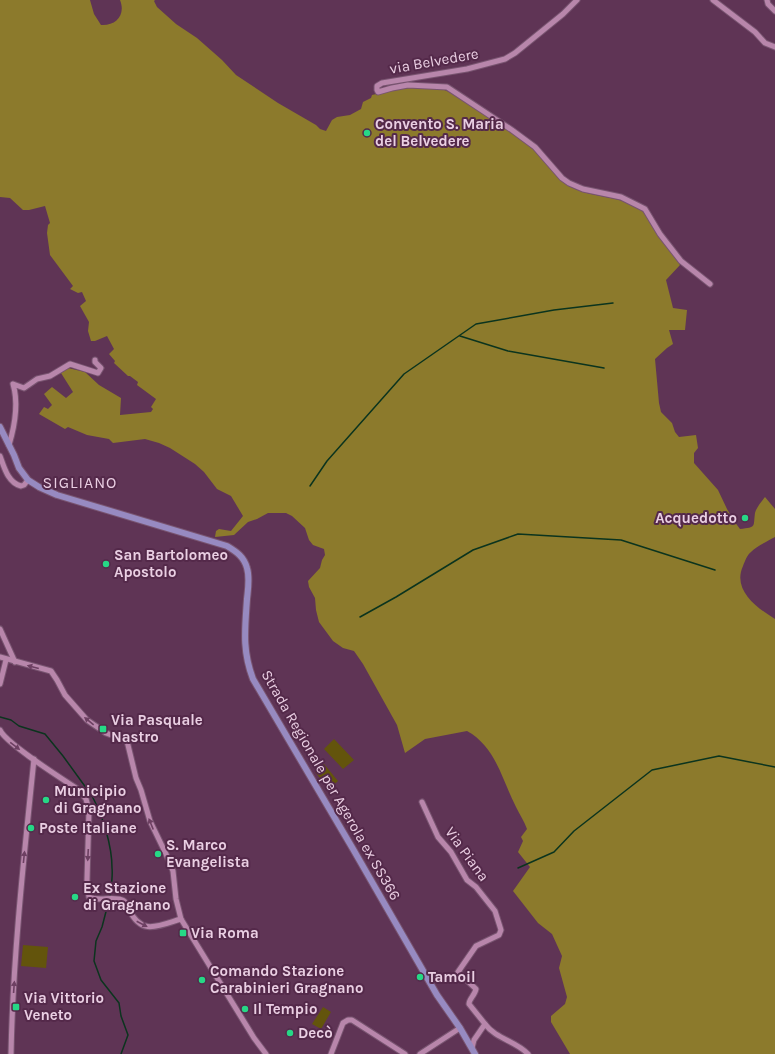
<svg xmlns="http://www.w3.org/2000/svg" width="775" height="1054" viewBox="0 0 775 1054" font-family="Karla,sans-serif">
<style>
.green{fill:#63540c}
.forest{fill:#8c7a2c}
.lines{fill:none;stroke-linecap:round;stroke-linejoin:round}
.stream{stroke:#0b341e;stroke-width:1.5}
.minor-casing{stroke:#785470;stroke-width:7}
.major-casing{stroke:#785470;stroke-width:8}
.minor{stroke:#b886ab;stroke-width:5}
.major{stroke:#978ac1;stroke-width:6}
.oneway{fill:#6d4062}
.poi-dot{fill:#26d886;stroke:#54294a;stroke-width:1.5}
.labels{text-anchor:middle;dominant-baseline:central;stroke-width:4;stroke-linejoin:round;paint-order:stroke}
.street-label{font-size:15px;fill:#eacfe3;stroke:#54294a}
.poi-label{font-size:15px;font-weight:bold;fill:#eacfe3;stroke:#54294a;text-anchor:start}
.neighbourhood-label{font-size:16px;letter-spacing:1px;fill:#eacfe3;stroke:#54294a}
</style>
<rect width="100%" height="100%" fill="#5f3455"/>
<!-- green -->
<g class="green">
<polygon points="334,739 354,760 343,769 324,749"/>
<polygon points="324,764 338,781 329,789 315,772"/>
<polygon points="23,945 48,947 46,968 21,966"/>
<polygon points="323,1007 331,1012 321,1029 312,1024"/>
</g>
<!-- forest -->
<path class="forest" d="M0,0H90L94,14L101,25C116,26 126,15 120,0H155L154,1L157,7L176,24L197,38L222,60L236,75L278,103L316,125L320,129L326,131L332,120L337,117L350,115L361,109L363,102L371,98L372,95C395,89 417,85 441,89C450,91 460,99 468,104C489,117 514,130 533,148C547,161 553,177 571,187C595,200 624,193 647,215L680,265L666,280L673,308L687,310L685,330H669L673,344L667,348L655,359L659,403L661,412L672,423L675,432L679,437L696,435L698,448L694,453V463L718,490L727,509L734,521L740,529C757,527 753,527 755,513C756,508 762,501 765,497L775,509V537C768,541 757,546 751,552C747,555 745,561 743,566C732,590 757,608 775,619V1054H570L551,1022V1016L565,1004L567,997L559,968L562,956L552,934L538,923L513,891L530,867L518,852L523,841L521,837L527,829C524,821 520,815 516,807C502,780 496,747 467,731L425,739L405,753L397,725L363,664L354,651L343,648L333,641L319,622L316,610L315,598L309,587L308,581L320,568L322,560L325,555L324,549L313,545L309,540L305,528L292,516L286,513H268L257,519L248,522L234,535L215,537L216,531L219,529L231,531L243,516L231,496L217,489L204,472L195,464L170,448L159,443L145,439L113,443L109,439L87,435L68,427L65,429L39,414L44,407L48,409L52,405L44,394L52,387L66,398L73,392L61,373L68,368L85,372L99,385L121,398L120,415L151,412L153,409L151,407L156,399L137,385L138,382L130,376H128L114,363L115,361L109,354L114,349L107,336L95,341H91L88,331L89,322L80,306L86,301L82,292L78,293L70,289L73,286L50,255L47,233L48,225L50,223L45,206L29,210H23L10,198L0,197Z"/>
<g class="lines">
<!-- stream -->
<g class="stream">
<polyline points="460,336 508,351 604,368"/>
<polyline points="310,486 327,461 404,374 476,324 554,310 613,303"/>
<polyline points="360,617 396,597 473,550 518,534 621,540 715,570"/>
<path d="M0,717L11,720L19,726L45,734L63,756L92,796C103,816 112,846 112,868C113,877 111,887 110,896"/>
<polyline points="518,868 554,852 574,831 652,770 719,756 775,767"/>
<polyline points="109,900 102,927 96,941 94,961 101,980 119,1003 121,1016 128,1035 121,1054"/>
</g>
<defs>
<g id="minor">
<polyline points="577,0 563,14 515,53 505,59 467,69 382,83 377,86 377,90 378,92 392,88 408,85 447,87 512,130 535,147 562,178 569,183 583,189 621,197 645,209 660,234 681,261 710,284"/>
<polyline points="713,0 755,32 765,43 775,47"/>
<polyline points="767,0 768,4 775,11"/>
<path d="M9,445C15,425 19,404 13,384L24,388L37,379L50,376L70,364L98,373L101,368L95,362V360"/>
<path d="M0,456C4,467 8,483 21,486L24,485L28,480"/>
<polyline points="0,629 15,662"/>
<polyline points="0,657 51,671 57,680 65,695 87,720 106,733 127,741 136,778 141,790 150,821 166,854 173,871 176,899 181,919 254,1038 266,1054"/>
<polyline points="0,684 6,660"/>
<path d="M0,730C5,743 64,780 79,790L86,799L89,810L87,880L89,897C98,902 112,896 122,900C126,901 127,906 129,909C141,936 158,926 181,919"/>
<path d="M422,802L438,837L451,852L467,880L476,887L495,911L501,930L499,935L476,946L458,972L476,989C475,995 469,999 469,1004L485,1024"/>
<path d="M472,1048L474,1040L485,1024C496,1039 516,1041 528,1054"/>
<path d="M11,1054C13,955 24,857 34,759"/>
<polyline points="331,1054 343,1023 348,1020 352,1020 405,1054"/>
<polyline points="420,1054 460,1028"/>
</g>
<path id="major" d="M0,427L14,455L19,468L28,480L39,487L57,495L227,546C237,552 244,557 247,568C250,578 248,589 247,599C245,629 242,650 253,679L353,849L437,995L460,1028L475,1054"/>
</defs>
<!-- minor casing -->
<use href="#minor" class="minor-casing"/>
<!-- major casing -->
<use href="#major" class="major-casing"/>
<!-- minor -->
<use href="#minor" class="minor"/>
<!-- major -->
<use href="#major" class="major"/>
</g>
<!-- one-way arrows -->
<defs><path id="oneway-solid" d="M-6-.8H1V-3.2L6.5 0L1 3.2V.8H-6Z"/></defs>
<g class="oneway">
<use href="#oneway-solid" transform="translate(33 667) rotate(-165)"/>
<use href="#oneway-solid" transform="translate(89 721) rotate(-141)"/>
<use href="#oneway-solid" transform="translate(15 746) rotate(37)"/>
<use href="#oneway-solid" transform="translate(151 824) rotate(-112)"/>
<use href="#oneway-solid" transform="translate(88 855) rotate(93)"/>
<use href="#oneway-solid" transform="translate(24 857) rotate(-84)"/>
<use href="#oneway-solid" transform="translate(142 924) rotate(27)"/>
<use href="#oneway-solid" transform="translate(14 987) rotate(-86)"/>
</g>
<!-- markers -->
<g class="poi-dot">
<circle cx="367" cy="133" r="4"/>
<circle cx="745" cy="518" r="4"/>
<circle cx="106" cy="564" r="4"/>
<rect x="99" y="725" width="8" height="8" rx="2"/>
<circle cx="46" cy="800" r="4"/>
<circle cx="31" cy="828" r="4"/>
<circle cx="158" cy="854" r="4"/>
<circle cx="75" cy="897" r="4"/>
<rect x="179" y="929" width="8" height="8" rx="2"/>
<circle cx="420" cy="977" r="4"/>
<circle cx="202" cy="980" r="4"/>
<rect x="12" y="1003" width="8" height="8" rx="2"/>
<circle cx="245" cy="1009" r="4"/>
<circle cx="290" cy="1033" r="4"/>
</g>
<g class="labels">
<!-- street labels -->
<g class="street-label">
<text transform="translate(434 61) rotate(-10)">via Belvedere</text>
<text transform="translate(331 785) rotate(60)">Strada Regionale per Agerola ex SS366</text>
<text transform="translate(467 854) rotate(54)">Via Piana</text>
</g>
<!-- poi labels -->
<g class="poi-label">
<text x="375" y="124">Convento S. Maria<tspan x="375" dy="17">del Belvedere</tspan></text>
<text x="737" y="518" text-anchor="end">Acquedotto</text>
<text x="114" y="555">San Bartolomeo<tspan x="114" dy="17">Apostolo</tspan></text>
<text x="111" y="720">Via Pasquale<tspan x="111" dy="17">Nastro</tspan></text>
<text x="54" y="791">Municipio<tspan x="54" dy="17">di Gragnano</tspan></text>
<text x="39" y="828">Poste Italiane</text>
<text x="166" y="845">S. Marco<tspan x="166" dy="17">Evangelista</tspan></text>
<text x="83" y="888">Ex Stazione<tspan x="83" dy="17">di Gragnano</tspan></text>
<text x="191" y="933">Via Roma</text>
<text x="210" y="971">Comando Stazione<tspan x="210" dy="17">Carabinieri Gragnano</tspan></text>
<text x="428" y="977">Tamoil</text>
<text x="24" y="998">Via Vittorio<tspan x="24" dy="17">Veneto</tspan></text>
<text x="253" y="1009">Il Tempio</text>
<text x="298" y="1033">Decò</text>
</g>
<!-- neighbourhood labels -->
<g class="neighbourhood-label">
<text x="80" y="482">SIGLIANO</text>
</g>
</g>
</svg>
